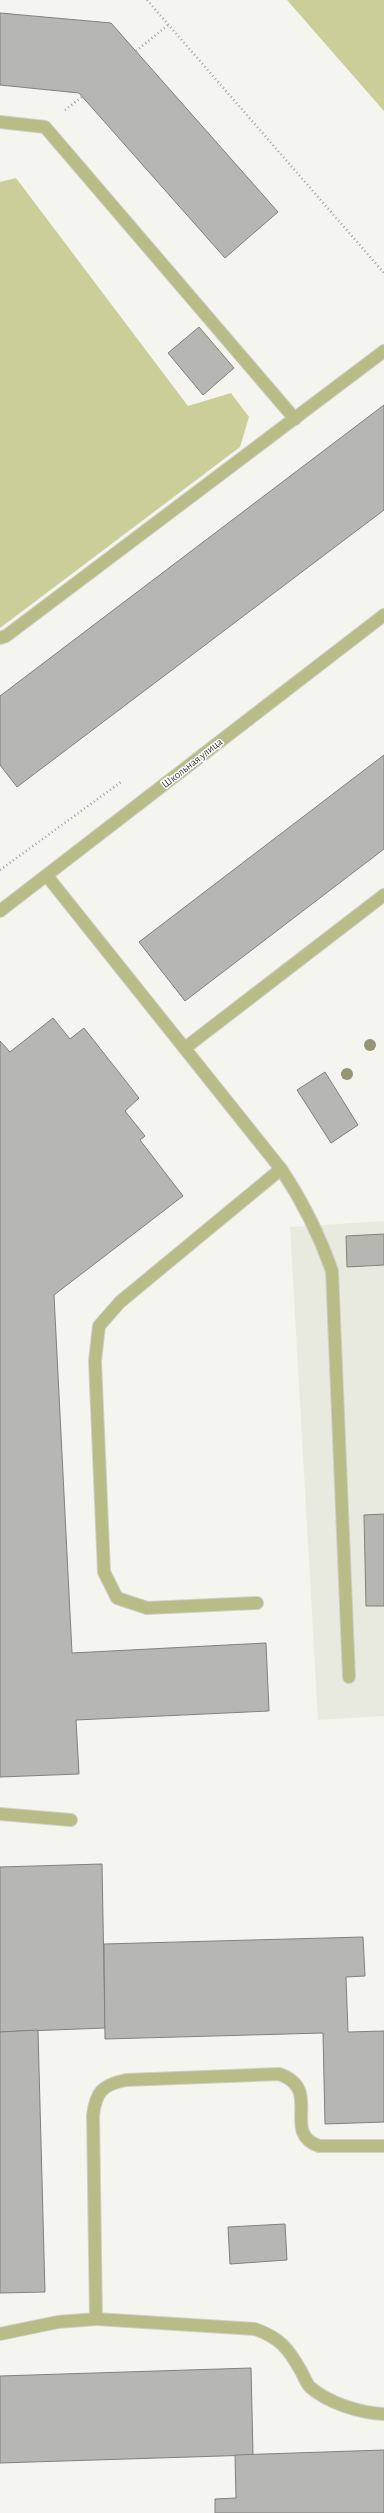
<svg xmlns="http://www.w3.org/2000/svg" width="384" height="2513" viewBox="0 0 384 2513" font-family="'Alegreya Sans',sans-serif">
<style>
.built{fill:#e9eadf}
.green{fill:#cbce98}
.building{fill:#b7b7b2;stroke:#80817c}
.lines{fill:none;stroke-linecap:round;stroke-linejoin:round}
.service-casing{stroke:#cfcfcb;stroke-width:14}
.minor-casing{stroke:#cfcfcb;stroke-width:14}
.path{stroke:#a1a29e;stroke-width:2.5;stroke-dasharray:1 3;stroke-linecap:butt}
.service{stroke:#b8bc87;stroke-width:12}
.minor{stroke:#b8bc87;stroke-width:12}
.tree{fill:#949572}
.labels{text-anchor:middle;dominant-baseline:central;stroke-width:3;stroke-linejoin:round;paint-order:stroke}
.street-label{font-size:11px;fill:#373836;stroke:#fff}
</style>
<rect width="100%" height="100%" fill="#f5f5f0"/>
<!-- built -->
<polygon class="built" points="384,1221 384,1716 318,1720 290,1227"/>
<!-- green -->
<g class="green">
<polygon points="287,0 384,0 384,111"/>
<polygon points="16,178 188,406 231,393 249,417 240,447 0,628 0,182"/>
</g>
<!-- building -->
<g class="building">
<polygon points="0,13 111,23 278,212 225,258 79,93 0,85"/>
<polygon points="199,327 234,368 203,395 168,353"/>
<polygon points="384,405 384,510 17,787 0,765 0,696"/>
<polygon points="384,755 384,849 185,1001 139,942"/>
<polygon points="53,1018 70,1039 84,1028 139,1098 125,1111 145,1136 140,1140 183,1196 54,1295 72,1653 266,1643 269,1711 76,1720 79,1774 0,1777 0,1041 10,1052"/>
<polygon points="325,1072 358,1125 331,1143 297,1090"/>
<polygon points="384,1234 384,1265 347,1267 346,1236"/>
<polygon points="384,1514 384,1606 366,1606 364,1515"/>
<polygon points="102,1864 105,2028 0,2032 0,1867"/>
<polygon points="363,1937 365,1976 346,1977 348,2032 384,2031 384,2122 325,2124 323,2033 105,2039 104,1944"/>
<polygon points="38,2030 45,2292 0,2293 0,2032"/>
<polygon points="285,2224 287,2260 230,2264 228,2227"/>
<polygon points="251,2368 253,2455 0,2463 0,2376"/>
<polygon points="384,2450 384,2513 215,2513 215,2499 236,2498 235,2455"/>
</g>
<g class="lines">
<defs>
<g id="service">
<polyline points="0,122 45,127 295,419"/>
<polyline points="0,638 6,636 384,351"/>
<polyline points="47,876 281,1169 120,1302 99,1326 95,1361 104,1572 117,1598 147,1608 257,1603"/>
<polyline points="185,1048 384,895"/>
<path d="M281,1169C303,1202 319,1234 332,1271L349,1677"/>
<polyline points="0,1814 71,1820"/>
<path d="M96,2319L255,2329C280,2338 288,2348 301,2371C304,2376 306,2383 310,2387C328,2403 360,2413 384,2414"/>
<path d="M0,2334L58,2322L96,2319L93,2115C96,2092 102,2085 126,2080L279,2074C324,2089 280,2133 319,2146H384"/>
</g>
<polyline id="minor" points="0,911 384,615"/>
</defs>
<!-- service casing -->
<use href="#service" class="service-casing"/>
<!-- minor casing -->
<use href="#minor" class="minor-casing"/>
<!-- path -->
<g class="path">
<polyline points="147,0 384,273"/>
<polyline points="136,51 168,25"/>
<polyline points="65,110 82,97"/>
<polyline points="0,870 121,782"/>
</g>
<!-- service -->
<use href="#service" class="service"/>
<!-- minor -->
<use href="#minor" class="minor"/>
</g>
<!-- trees -->
<g class="tree">
<circle cx="370" cy="1045" r="6"/>
<circle cx="347" cy="1074" r="6"/>
</g>
<g class="labels">
<!-- street labels -->
<g class="street-label">
<text transform="translate(192 763) rotate(-38)">Школьная улица</text>
</g>
</g>
</svg>
